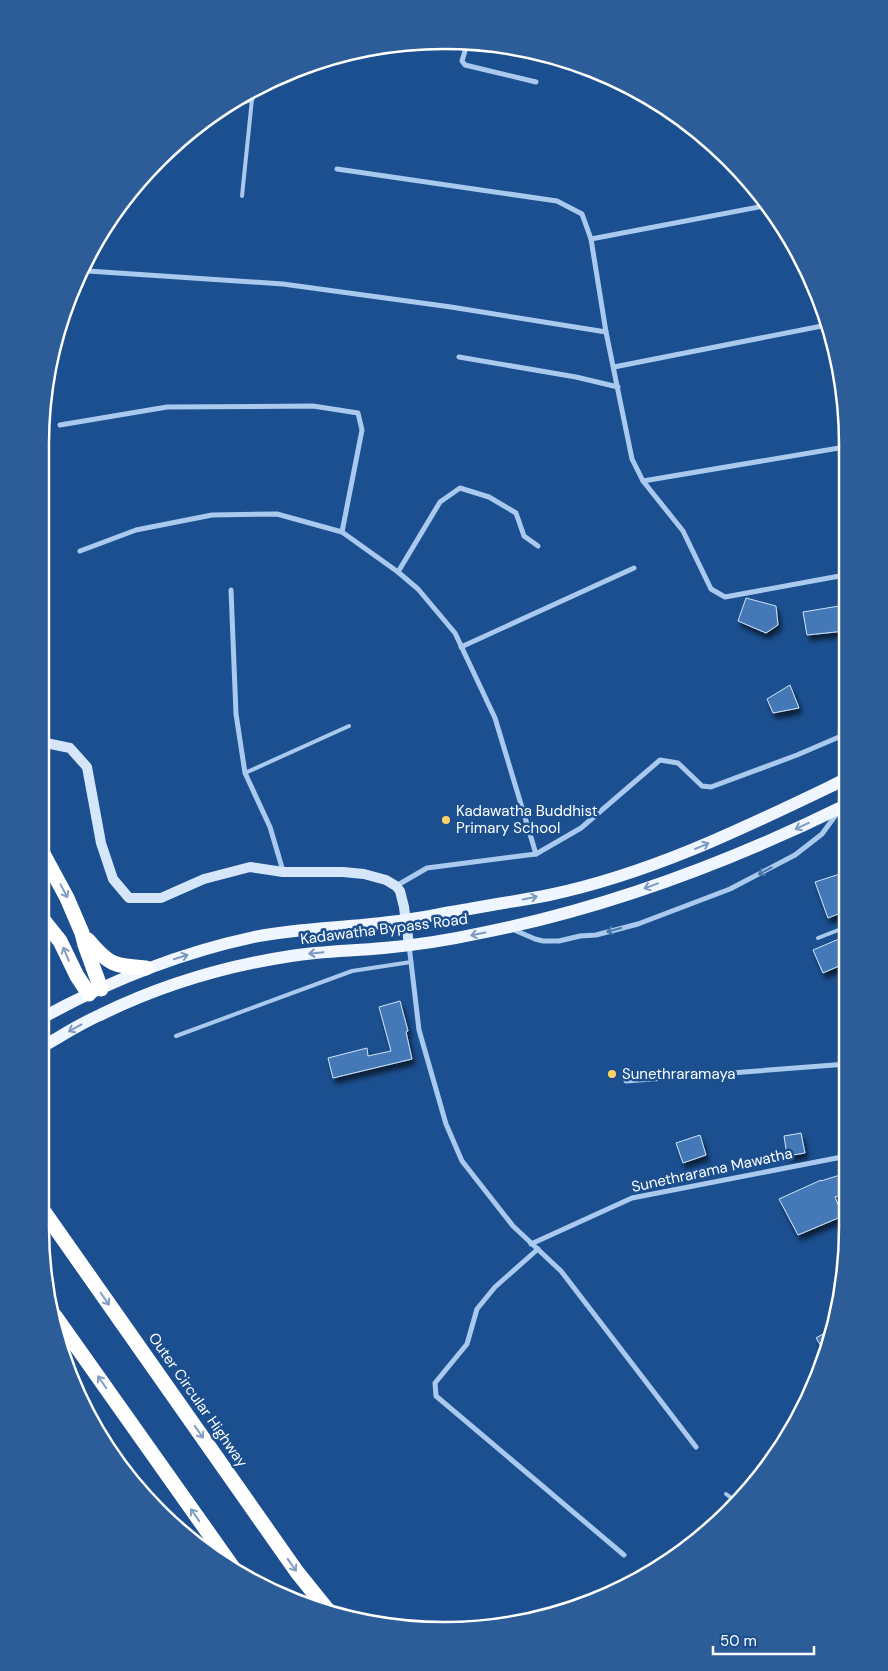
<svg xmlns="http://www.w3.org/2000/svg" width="888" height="1671" viewBox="0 0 888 1671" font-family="'DM Sans',sans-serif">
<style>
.building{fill:#4478b7;stroke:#cfe3fa;filter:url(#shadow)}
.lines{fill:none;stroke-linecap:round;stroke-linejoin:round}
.lane{stroke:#a9c9ee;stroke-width:4}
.street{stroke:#a9c9ee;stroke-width:5}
.secondary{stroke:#d6e6fa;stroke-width:10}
.primary{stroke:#f0f6ff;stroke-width:12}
.highway{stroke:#fff;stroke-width:15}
.oneway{stroke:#7b9ac1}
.oneway2{stroke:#4674ac}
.oneway3{stroke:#829ec1}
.poi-dot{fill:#ffd166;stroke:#1b4f8f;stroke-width:2}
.labels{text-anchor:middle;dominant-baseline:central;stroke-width:5;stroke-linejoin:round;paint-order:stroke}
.poi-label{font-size:15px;fill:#fff;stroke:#1b4f8f;text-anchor:start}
.street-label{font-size:15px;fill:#fff;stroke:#1b4f8f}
.rim{fill:none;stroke:#fff;stroke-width:2.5}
</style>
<defs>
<filter id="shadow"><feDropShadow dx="3" dy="5.5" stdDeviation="2.5" flood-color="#0009"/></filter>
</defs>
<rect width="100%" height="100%" fill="#1b4f8f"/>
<!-- building -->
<g class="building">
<polygon points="746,598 776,606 778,625 766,633 738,621"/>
<polygon points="845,605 845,631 807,635 803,612"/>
<polygon points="790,685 799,708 773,713 767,699"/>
<polygon points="846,872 846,911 828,918 815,882"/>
<polygon points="846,936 846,963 823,973 813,950"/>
<polygon points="400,1001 408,1031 406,1032 412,1059 333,1078 328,1058 367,1048 368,1056 391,1051 379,1007"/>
<polygon points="801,1133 805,1153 787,1156 784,1136"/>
<polygon points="700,1135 706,1155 683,1163 676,1143"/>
<polygon points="840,1175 846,1194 835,1197 843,1216 798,1235 779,1199 821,1180 821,1181"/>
<polygon points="835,1327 834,1331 826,1354 816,1338"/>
</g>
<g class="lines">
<!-- lane -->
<g class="lane">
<polyline points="242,196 252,99"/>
<polyline points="245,773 349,726"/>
<polyline points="818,938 846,927"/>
<polyline points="176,1036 352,971 411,962"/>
<polyline points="726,1494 737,1502"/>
</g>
<!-- street -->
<g class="street">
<polyline points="468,41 462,61 465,65 536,82"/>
<polyline points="234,100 244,102 252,99 254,89"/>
<polyline points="337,169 557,201 582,214 591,239 606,332 632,459 643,481 683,531 711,589 725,597 845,575"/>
<polyline points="591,239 769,205"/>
<polyline points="88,271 283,284 451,307 606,332"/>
<polyline points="459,357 576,377 618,387"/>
<polyline points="614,367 827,325"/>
<polyline points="60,425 167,407 313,406 358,413 362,430 342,532"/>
<polyline points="643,481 845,447"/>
<polyline points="80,551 136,530 212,515 277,514 342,532 398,572 418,589 455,633 495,718 536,854"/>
<polyline points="398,572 440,502 460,488 489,497 516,513 524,536 538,546"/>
<polyline points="231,590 236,714 245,773 270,827 283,871"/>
<polyline points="461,647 634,568"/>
<polyline points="396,886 427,868 536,854 581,828 660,760 678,763 702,786 711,787 797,755 846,734"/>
<polyline points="512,929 535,939 543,941 559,941 580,936 596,935 638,924 730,889 795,855 822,834 838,812"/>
<polyline points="409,945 419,1030 446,1124 462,1161 513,1226 561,1271 696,1447"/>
<polyline points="626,1081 847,1064"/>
<polyline points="531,1244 632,1198 847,1156"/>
<polyline points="538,1249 495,1287 477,1309 467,1344 435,1383 436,1396 624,1555"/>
</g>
<!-- secondary -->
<polyline class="secondary" points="41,742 70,748 87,767 101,843 113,879 129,898 161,898 204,879 250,867 283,872 343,872 364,874 386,880 396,886 400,891 404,907 409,945"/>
<!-- primary -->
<g class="primary">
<path d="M40,1019C107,982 179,953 254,937C299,928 344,928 390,922C416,919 443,913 469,909C496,904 523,900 549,895C654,873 750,825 846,779"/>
<path d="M40,1048C60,1037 79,1024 100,1015C159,986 225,966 291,956C322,951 353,951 384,948C417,945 449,940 481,933C608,908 730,862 846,805"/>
</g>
<!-- highway -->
<g class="highway">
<polyline points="40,848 67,898 82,933 85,945 101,989"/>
<polyline points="40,916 60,941 77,976 89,994"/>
<path d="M88,940C109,965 114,966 146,968"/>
<polyline points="40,1206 297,1572 330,1613"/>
<polyline points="55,1316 234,1569"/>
</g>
</g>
<!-- one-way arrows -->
<defs><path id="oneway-shaft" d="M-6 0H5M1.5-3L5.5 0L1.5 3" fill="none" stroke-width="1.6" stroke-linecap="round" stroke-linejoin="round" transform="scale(1.25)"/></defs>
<g class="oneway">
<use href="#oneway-shaft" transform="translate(802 826) rotate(155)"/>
<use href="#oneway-shaft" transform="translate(702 846) rotate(-23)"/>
<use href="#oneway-shaft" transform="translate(651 886) rotate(160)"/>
<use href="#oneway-shaft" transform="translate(530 898) rotate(-11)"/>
<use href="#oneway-shaft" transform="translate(478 934) rotate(169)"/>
<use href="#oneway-shaft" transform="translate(316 953) rotate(174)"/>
<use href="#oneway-shaft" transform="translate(181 957) rotate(-18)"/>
<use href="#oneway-shaft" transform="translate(75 1028) rotate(151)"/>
</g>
<g class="oneway2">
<use href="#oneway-shaft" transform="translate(765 871) rotate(152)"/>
<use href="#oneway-shaft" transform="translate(614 930) rotate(165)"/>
</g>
<g class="oneway3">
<use href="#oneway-shaft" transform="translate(64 891) rotate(62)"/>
<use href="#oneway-shaft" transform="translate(66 954) rotate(-113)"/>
<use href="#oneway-shaft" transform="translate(105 1299) rotate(55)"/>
<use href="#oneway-shaft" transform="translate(102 1382) rotate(-125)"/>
<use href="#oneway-shaft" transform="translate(199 1432) rotate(55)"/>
<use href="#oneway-shaft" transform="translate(195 1515) rotate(-125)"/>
<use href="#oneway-shaft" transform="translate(292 1565) rotate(55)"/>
</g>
<!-- markers -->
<g class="poi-dot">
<circle cx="446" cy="820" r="5"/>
<circle cx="612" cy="1074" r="5"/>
</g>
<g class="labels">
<!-- poi labels -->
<g class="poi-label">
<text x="456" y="811">Kadawatha Buddhist<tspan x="456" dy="17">Primary School</tspan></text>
<text x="622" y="1074">Sunethraramaya</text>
</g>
<!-- street labels -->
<g class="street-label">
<text transform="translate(384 929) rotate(-7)">Kadawatha Bypass Road</text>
<text transform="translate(712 1170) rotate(-12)">Sunethrarama Mawatha</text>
<text transform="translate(198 1400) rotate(55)">Outer Circular Highway</text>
</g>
</g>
<!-- crop -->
<path d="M0 0H888V1671H0ZM444 49H444A395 395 0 0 1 839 444V1227A395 395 0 0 1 444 1622H444A395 395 0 0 1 49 1227V444A395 395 0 0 1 444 49Z" fill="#2d5d98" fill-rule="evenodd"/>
<path class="rim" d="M444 49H444A395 395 0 0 1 839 444V1227A395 395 0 0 1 444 1622H444A395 395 0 0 1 49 1227V444A395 395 0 0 1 444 49Z"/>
<!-- scale -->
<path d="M713 1646v8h101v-8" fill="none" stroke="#ffffff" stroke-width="2.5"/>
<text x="720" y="1646" font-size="15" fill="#ffffff" stroke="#1b4f8f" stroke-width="4" paint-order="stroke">50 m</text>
</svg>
